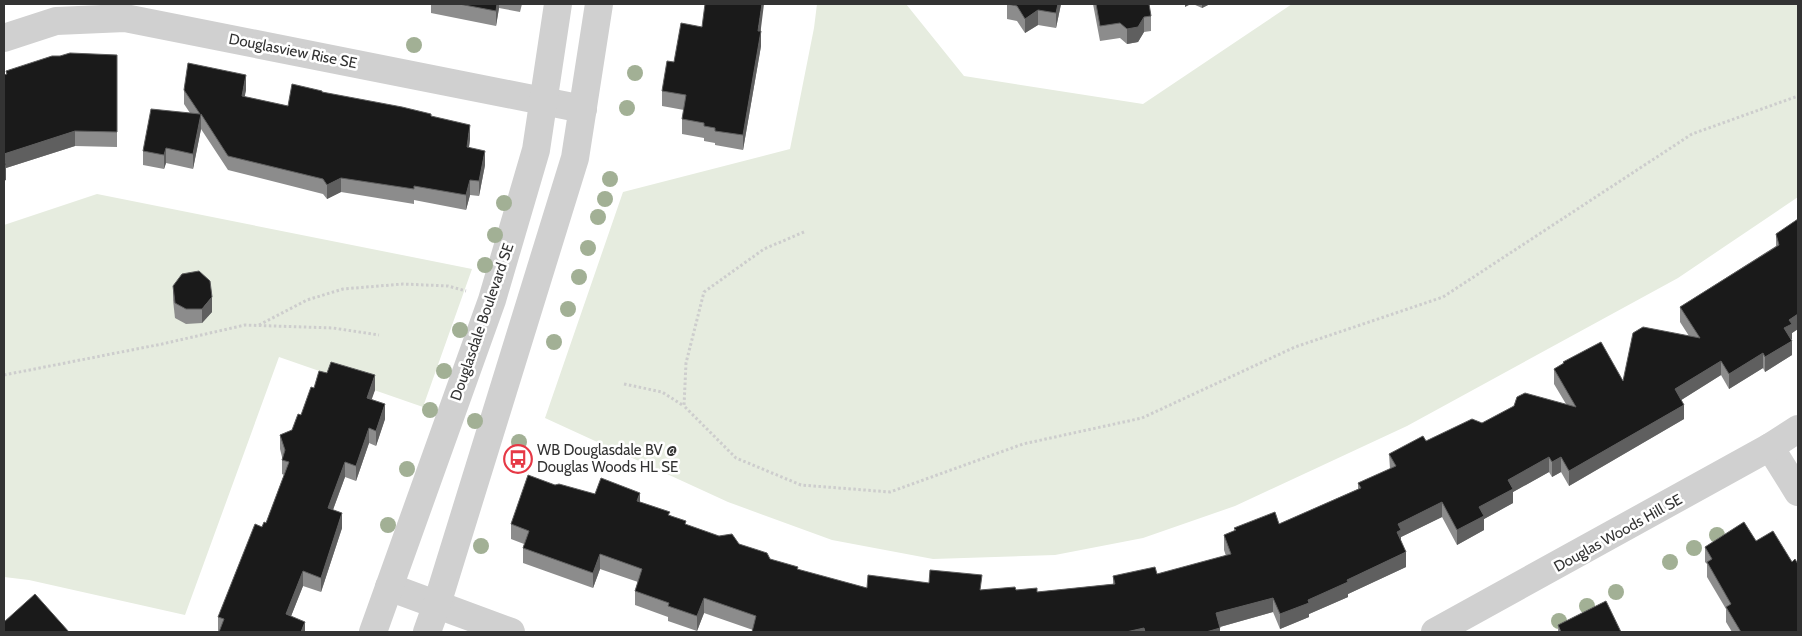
<svg xmlns="http://www.w3.org/2000/svg" width="1802" height="636" viewBox="0 0 1802 636" font-family="Cabin,sans-serif">
<style>
.green{fill:#e6ecdf}
.lines{fill:none;stroke-linecap:round;stroke-linejoin:round}
.path{stroke:#cdcdcd;stroke-width:3;stroke-dasharray:2.5 2.5;stroke-linecap:butt}
.minor{stroke:#d0d0d0;stroke-width:28}
.tertiary{stroke:#d0d0d0;stroke-width:28}
.tree{fill:#a2b095}
.wall{fill:#8c8c8c}
.shaded-wall{fill:#5f5f5f}
.building{fill:#1a1a1a;stroke:#5f5f5f}
.labels{text-anchor:middle;dominant-baseline:central;stroke-width:5;stroke-linejoin:round;paint-order:stroke}
.street-label{font-size:15px;fill:#333;stroke:#fff}
.poi-label{font-size:15px;fill:#333;stroke:#fff;text-anchor:start}
</style>
<rect width="100%" height="100%" fill="#fff"/>
<!-- green -->
<g class="green">
<polygon points="817,4 906,4 964,76 1143,104 1292,4 1798,4 1798,197 1678,278 1407,426 1235,506 1143,538 1055,555 933,559 832,540 728,502 545,418 623,192 790,149 814,28"/>
<polygon points="97,194 472,269 423,407 279,357 185,615 29,580 4,577 4,225"/>
</g>
<g class="lines">
<!-- path -->
<g class="path">
<polyline points="804,232 764,249 704,292 686,363 684,406 736,458 801,485 890,492 1023,444 1142,418 1295,347 1443,297 1692,134 1798,96"/>
<polyline points="259,325 307,300 343,289 403,284 448,286 466,291"/>
<polyline points="4,375 162,344 245,325 333,328 379,335"/>
<polyline points="624,384 662,392 684,406"/>
</g>
<!-- minor -->
<g class="minor">
<polyline points="4,38 56,21 125,18 583,109"/>
<polyline points="1770,447 1798,492"/>
<polyline points="389,587 511,632"/>
<polyline points="1435,632 1770,447 1798,429"/>
</g>
<!-- tertiary -->
<g class="tertiary">
<polyline points="373,632 492,300 536,150 558,4"/>
<polyline points="427,632 437,604 575,158 599,4"/>
</g>
</g>
<!-- trees -->
<g class="tree">
<circle cx="414" cy="45" r="8"/>
<circle cx="635" cy="73" r="8"/>
<circle cx="627" cy="108" r="8"/>
<circle cx="610" cy="179" r="8"/>
<circle cx="605" cy="199" r="8"/>
<circle cx="504" cy="203" r="8"/>
<circle cx="598" cy="217" r="8"/>
<circle cx="495" cy="235" r="8"/>
<circle cx="588" cy="248" r="8"/>
<circle cx="485" cy="265" r="8"/>
<circle cx="579" cy="277" r="8"/>
<circle cx="568" cy="309" r="8"/>
<circle cx="460" cy="330" r="8"/>
<circle cx="554" cy="342" r="8"/>
<circle cx="444" cy="371" r="8"/>
<circle cx="430" cy="410" r="8"/>
<circle cx="475" cy="421" r="8"/>
<circle cx="519" cy="442" r="8"/>
<circle cx="407" cy="469" r="8"/>
<circle cx="388" cy="525" r="8"/>
<circle cx="1717" cy="535" r="8"/>
<circle cx="481" cy="546" r="8"/>
<circle cx="1694" cy="548" r="8"/>
<circle cx="1670" cy="562" r="8"/>
<circle cx="1616" cy="592" r="8"/>
<circle cx="1587" cy="606" r="8"/>
<circle cx="1559" cy="621" r="8"/>
</g>
<!-- wall -->
<g class="wall">
<polygon points="431,4 522,4 520,12 499,8 496,26 431,13"/>
<polygon points="1007,4 1061,4 1056,28 1038,25 1025,33 1017,21 1007,19"/>
<polygon points="1093,4 1149,4 1151,16 1151,31 1144,32 1138,42 1127,44 1120,38 1100,41"/>
<polygon points="1193,4 1210,4 1202,8"/>
<polygon points="702,27 761,28 761,46 743,150 715,145 715,143 704,141 704,138 682,134 682,119 684,110 662,106 662,91 674,62"/>
<polygon points="117,55 117,147 75,146 6,168 6,180 6,71"/>
<polygon points="184,90 246,90 244,97 288,106 322,92 431,117 470,139 469,147 485,165 479,196 470,195 466,210 414,200 414,204 341,192 327,199 323,194 228,170 201,129 193,169 166,163 164,169 143,165 143,151 190,113 184,104"/>
<polygon points="1798,219 1798,329 1792,333 1792,339 1791,339 1792,355 1765,372 1763,368 1729,389 1721,375 1681,400 1684,419 1569,486 1561,472 1552,477 1549,472 1513,492 1513,503 1484,519 1484,530 1457,545 1442,517 1401,537 1401,541 1406,567 1348,594 1348,597 1309,614 1309,617 1280,629 1273,612 1220,627 1220,632 752,632 753,630 704,613 697,631 668,621 668,617 635,605 635,591 638,582 600,569 593,588 523,563 523,548 524,544 511,539 511,524 555,485 595,494 640,502 670,515 686,525 739,544 770,559 798,570 867,588 982,590 1016,590 1037,592 1113,584 1113,576 1157,574 1226,556 1224,550 1224,535 1234,531 1234,528 1279,524 1358,489 1358,483 1390,469 1389,454 1426,441 1482,423 1566,404 1554,384 1554,369 1563,364 1563,362 1623,381 1689,336 1680,322 1680,307 1776,246 1776,234"/>
<polygon points="173,286 212,312 202,323 186,324 175,318 173,300"/>
<polygon points="314,388 375,390 371,399 385,419 376,446 369,443 356,481 345,477 333,510 342,528 321,592 303,586 291,616 305,632 218,631 218,617 262,527 266,523 284,475 282,474 282,457 280,449 280,435 292,430 301,415"/>
<polygon points="1756,541 1792,562 1798,632 1732,632 1726,622 1726,609 1707,577 1707,564 1705,562 1705,547"/>
<polygon points="1558,625 1621,632 1558,632"/>
</g>
<!-- shaded-wall -->
<g class="shaded-wall">
<polygon points="497,4 499,4 499,8 496,26 496,11"/>
<polygon points="762,4 764,4 761,28 758,45 758,31"/>
<polygon points="1058,4 1061,4 1056,28 1056,13"/>
<polygon points="1185,4 1191,4 1185,7"/>
<polygon points="1202,4 1210,4 1202,8"/>
<polygon points="1038,10 1038,25 1025,33 1025,19"/>
<polygon points="1144,17 1144,32 1138,42 1127,44 1127,29"/>
<polygon points="761,31 761,46 743,150 743,135"/>
<polygon points="246,75 246,90 242,111 242,96"/>
<polygon points="201,114 201,129 193,169 193,154"/>
<polygon points="470,125 470,139 467,162 467,147"/>
<polygon points="75,131 75,146 6,168 6,180 4,181 4,154"/>
<polygon points="166,148 166,163 164,169 164,155"/>
<polygon points="485,151 485,165 479,196 479,181"/>
<polygon points="341,178 341,192 327,199 327,185"/>
<polygon points="470,180 470,195 466,210 466,195"/>
<polygon points="212,297 212,312 202,323 202,309"/>
<polygon points="1798,314 1798,329 1792,333 1792,339 1784,343 1784,328 1789,320"/>
<polygon points="1792,341 1792,355 1765,372 1765,357"/>
<polygon points="1763,353 1763,368 1729,389 1729,374"/>
<polygon points="1721,361 1721,375 1675,404 1675,389"/>
<polygon points="375,375 375,390 367,413 367,398"/>
<polygon points="385,404 385,419 376,446 376,431"/>
<polygon points="1684,405 1684,419 1569,486 1569,471"/>
<polygon points="369,428 369,443 356,481 356,466"/>
<polygon points="1549,457 1549,472 1513,492 1513,503 1484,519 1484,530 1457,545 1457,530 1479,507 1508,480"/>
<polygon points="1561,457 1561,472 1552,477 1552,462"/>
<polygon points="345,462 345,477 328,523 328,508"/>
<polygon points="640,493 640,507 637,501"/>
<polygon points="1442,502 1442,517 1401,537 1401,544 1397,532 1398,524"/>
<polygon points="342,513 342,528 321,592 321,578"/>
<polygon points="1406,552 1406,567 1348,594 1348,597 1309,614 1309,617 1280,629 1280,614 1347,580"/>
<polygon points="600,554 600,569 593,588 593,573"/>
<polygon points="303,571 303,586 286,629 286,614"/>
<polygon points="704,598 704,613 697,631 697,616"/>
<polygon points="1273,598 1273,612 1216,628 1216,613"/>
<polygon points="305,622 305,632 301,632"/>
<polygon points="1144,628 1144,632 1126,632"/>
<polygon points="1220,628 1220,632 1206,632"/>
</g>
<!-- building -->
<g class="building">
<polygon points="459,4 497,4 496,11"/>
<polygon points="705,4 762,4 758,31 761,31 743,135 715,131 715,128 704,126 704,123 682,119 686,95 662,91 667,61 674,62 681,23 702,27"/>
<polygon points="1007,4 1058,4 1056,13 1038,10 1025,19 1017,6"/>
<polygon points="1096,4 1149,4 1151,16 1144,17 1138,27 1127,29 1120,23 1100,26"/>
<polygon points="70,53 117,55 117,132 75,131 4,154 4,75 7,74 6,71 52,56 60,56"/>
<polygon points="188,63 246,75 242,96 288,106 292,84 322,91 322,92 402,107 431,114 431,116 470,125 467,147 485,151 479,181 470,180 466,195 414,186 414,189 341,178 327,185 323,179 228,156 201,114 193,154 166,148 164,155 143,151 151,109 200,114 184,90"/>
<polygon points="4,155 6,165 4,166"/>
<polygon points="1798,219 1798,314 1789,320 1792,324 1784,328 1792,341 1765,357 1763,353 1729,374 1721,361 1675,389 1684,405 1569,471 1561,457 1552,462 1549,457 1508,480 1513,489 1479,507 1484,516 1457,530 1442,502 1398,524 1401,530 1397,532 1406,552 1347,580 1348,582 1308,600 1309,603 1280,614 1273,598 1216,613 1220,628 1206,632 1145,632 1144,628 1126,632 752,632 756,616 704,598 697,616 668,606 669,603 635,591 642,569 600,554 593,573 523,548 529,531 511,524 528,475 555,485 559,484 595,494 601,478 640,493 637,501 670,512 668,515 686,521 685,524 719,536 732,534 739,544 767,553 770,559 798,567 797,569 867,588 868,575 929,583 930,570 982,575 980,590 1015,587 1016,590 1037,588 1037,592 1115,584 1113,576 1155,567 1157,574 1231,554 1224,535 1236,530 1234,528 1275,512 1279,524 1361,488 1358,483 1396,466 1389,454 1423,436 1426,441 1472,419 1482,423 1514,406 1517,397 1525,393 1576,407 1554,369 1564,363 1563,362 1601,342 1623,381 1633,333 1643,327 1700,338 1680,307 1779,245 1776,234"/>
<polygon points="199,271 210,281 212,297 202,309 186,309 175,303 173,286 182,274"/>
<polygon points="331,362 375,375 367,398 385,404 376,431 369,428 356,466 345,462 328,508 342,513 321,578 303,571 286,614 305,622 301,632 219,632 224,619 218,617 255,524 262,527 264,522 266,523 289,462 282,460 285,450 280,435 292,430 298,414 301,415 311,387 314,388 319,371 327,373"/>
<polygon points="1744,522 1756,541 1773,531 1792,562 1795,559 1798,564 1798,632 1741,632 1726,607 1731,604 1707,562 1712,559 1705,547"/>
<polygon points="35,594 69,632 4,632 4,622"/>
<polygon points="1606,601 1621,632 1561,632 1558,625"/>
</g>
<!-- icons -->
<defs>
<symbol id="bus-ring" viewBox="-11 -11 22 22"><circle r="9.5" fill="#fff" stroke="#e63946" stroke-width="1.5"/><path d="M-5-6H5V4H4V6H2V4H-2V6H-4V4H-5ZM-3.5-4V0h7V-4ZM-3.5 1.2v1.5H-2V1.2ZM2 1.2v1.5H3.5V1.2Z" fill="#e63946"/></symbol>
</defs>
<g fill-rule="evenodd">
<use href="#bus-ring" x="502" y="443" width="32" height="32"/>
</g>
<g class="labels">
<!-- street labels -->
<g class="street-label">
<text transform="translate(293 51) rotate(11)">Douglasview Rise SE</text>
<text transform="translate(482 322) rotate(-71)">Douglasdale Boulevard SE</text>
<text transform="translate(1618 533) rotate(-29)">Douglas Woods Hill SE</text>
</g>
<!-- poi labels -->
<g class="poi-label">
<text x="537" y="450">WB Douglasdale BV @<tspan x="537" dy="17">Douglas Woods HL SE</tspan></text>
</g>
</g>
<!-- border -->
<rect width="1802" height="636" fill="none" stroke="#333333" stroke-width="10"/>
</svg>
